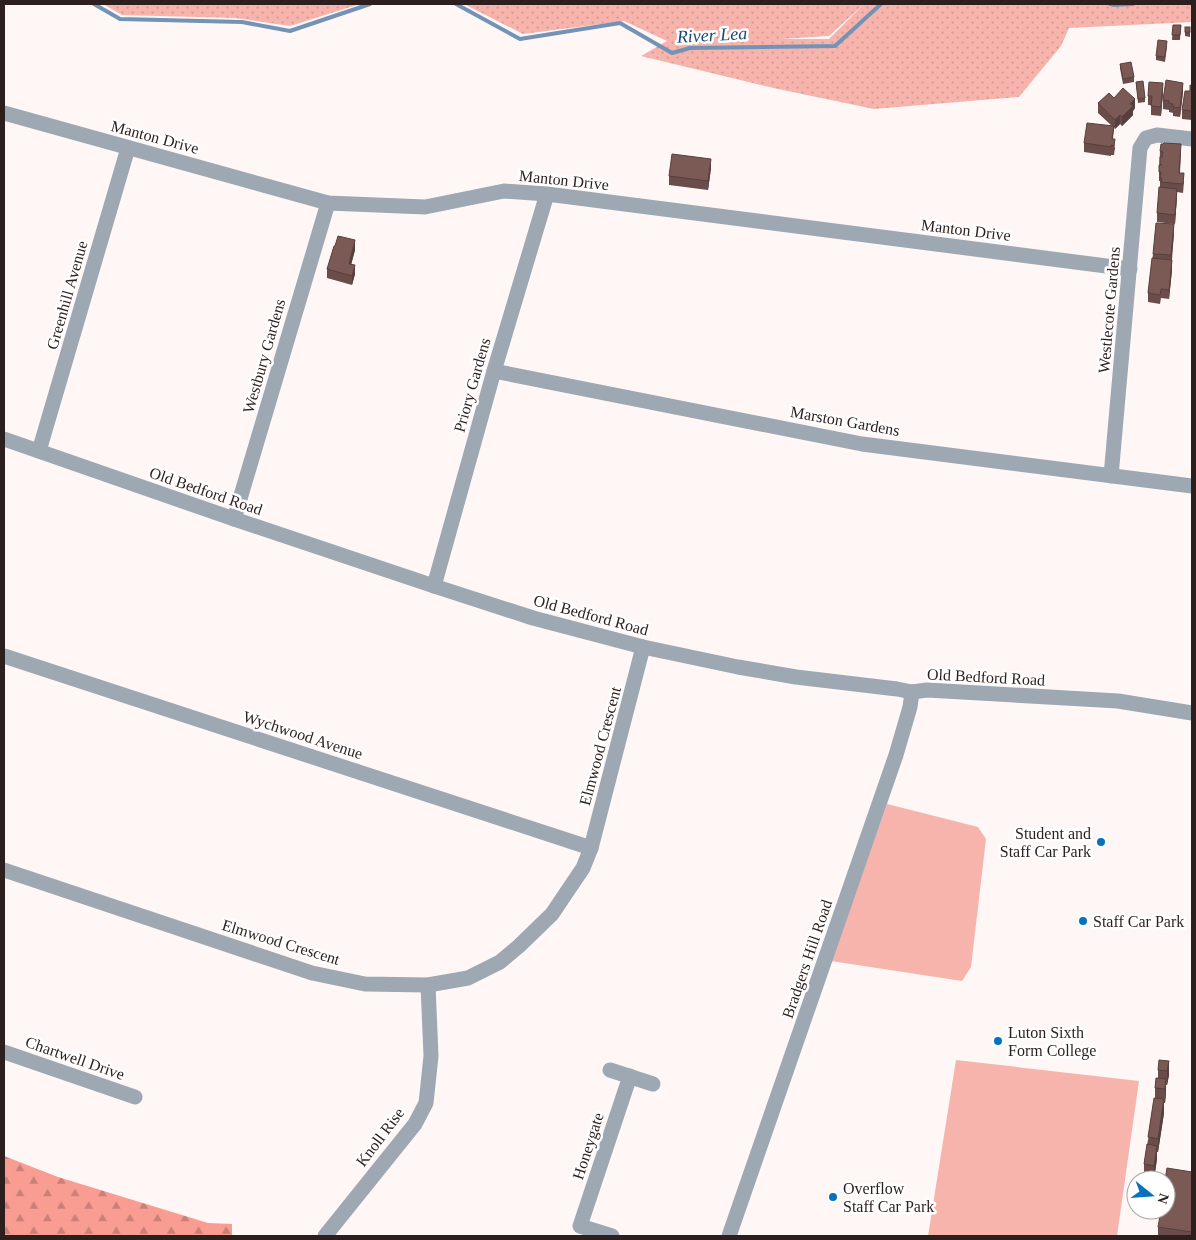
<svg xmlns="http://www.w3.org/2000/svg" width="1196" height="1240" viewBox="0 0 1196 1240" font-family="Georgia,serif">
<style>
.grass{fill:#f6b4ad}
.forest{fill:url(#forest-firs)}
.park{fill:url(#park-dots);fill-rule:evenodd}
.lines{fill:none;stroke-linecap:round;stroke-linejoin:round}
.stream{stroke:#7393b6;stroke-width:4}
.minor{stroke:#9da8b3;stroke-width:15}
.wall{fill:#6a4d4a}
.shaded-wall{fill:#563f3c}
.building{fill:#7b5a56;stroke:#563f3c}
.poi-dot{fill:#0671bc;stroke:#fff;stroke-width:2}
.labels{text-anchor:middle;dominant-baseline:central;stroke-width:5;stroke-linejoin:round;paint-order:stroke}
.street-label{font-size:16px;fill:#2d1f1d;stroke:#fff}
.poi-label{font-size:16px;fill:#2d1f1d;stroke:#fff;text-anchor:start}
.water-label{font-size:18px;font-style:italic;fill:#1a4972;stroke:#fff}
</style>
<defs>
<pattern id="forest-firs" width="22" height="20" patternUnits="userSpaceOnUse" patternTransform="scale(1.25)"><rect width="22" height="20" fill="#f99c92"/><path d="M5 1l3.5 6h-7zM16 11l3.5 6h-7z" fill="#ca7f77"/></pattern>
<pattern id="park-dots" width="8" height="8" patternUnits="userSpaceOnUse" patternTransform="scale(1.25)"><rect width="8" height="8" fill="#f6b4ad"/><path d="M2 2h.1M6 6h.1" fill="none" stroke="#d39a94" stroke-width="1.8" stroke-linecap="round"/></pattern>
</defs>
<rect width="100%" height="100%" fill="#fff7f6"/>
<!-- grass -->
<g class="grass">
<polygon points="887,804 978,827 986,839 971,967 962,981 831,961"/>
<polygon points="956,1060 1139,1081 1117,1236 928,1236"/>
</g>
<!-- forest -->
<polygon class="forest" points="4,1156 58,1177 208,1223 232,1224 232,1236 4,1236"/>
<!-- park -->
<g class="park">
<polygon points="103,4 360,4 290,26 235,18 122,15"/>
<path d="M464,4H1192V22L1069,28L1061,46L1019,97L874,109L778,89L641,56L667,41L624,21L523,34ZM864,4L829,39H781L829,36Z"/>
</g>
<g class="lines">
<!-- stream -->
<g class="stream">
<polyline points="94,4 120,19 242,22 290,31 370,4"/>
<polyline points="456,4 520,39 620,23 672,53 690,48 835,46 881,4"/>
<polyline points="1110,4 1114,5 1133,4"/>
</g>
<!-- minor -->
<g class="minor">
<polyline points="4,113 328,203 425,207 504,191 547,194 1130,269"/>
<polyline points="494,371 862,444 1192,486"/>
<polyline points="4,439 234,519 434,586 533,618 643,647 738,667 796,677 897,689 912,692 927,690 1118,701 1192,713"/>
<polyline points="39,451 128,148"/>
<polyline points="1111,476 1140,148 1146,138 1157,135 1192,139"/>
<polyline points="234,519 328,203"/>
<polyline points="434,586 494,371 547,194"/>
<polyline points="4,656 591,848"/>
<polyline points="4,870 312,973 365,984 428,985 468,978 500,962 519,946 552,914 583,868 591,848 643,647"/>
<polyline points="4,1052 135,1097"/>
<polyline points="610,1070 653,1084"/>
<polyline points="325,1236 415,1124 426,1103 431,1056 428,985"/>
<polyline points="612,1236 580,1226 630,1076"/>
<polyline points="729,1236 896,755 910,707 912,692"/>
</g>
</g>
<!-- wall -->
<g class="wall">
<polygon points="1173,25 1181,25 1180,40 1172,40"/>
<polygon points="1185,27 1190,27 1190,37 1185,36"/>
<polygon points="1167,46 1165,62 1156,60 1156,56"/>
<polygon points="1120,64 1134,77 1134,82 1123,84 1120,68"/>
<polygon points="1136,82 1145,98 1145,102 1138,103"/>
<polygon points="1192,86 1192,120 1182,119 1182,110"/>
<polygon points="1163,92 1161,116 1151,115 1151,105 1148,105 1148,96"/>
<polygon points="1183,92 1180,117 1173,116 1173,113 1169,112 1169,110 1163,109 1163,100"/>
<polygon points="1114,98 1135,108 1133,111 1133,115 1122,126 1120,124 1115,129 1114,127 1113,139 1115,148 1114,155 1111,155 1111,156 1084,152 1084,143 1112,126 1098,113 1098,103"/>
<polygon points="1160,151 1181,153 1180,173 1184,182 1183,193 1177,192 1175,224 1157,222 1157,213 1160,187 1160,181 1159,181 1159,172"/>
<polygon points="711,168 708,190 669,185 669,176"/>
<polygon points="1174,233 1172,260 1172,270 1169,299 1161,298 1160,304 1148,302 1148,293 1153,254"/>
<polygon points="355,250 351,264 355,274 352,285 327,278 327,269"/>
<polygon points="1169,1061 1169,1075 1167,1085 1166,1085 1166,1093 1165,1103 1164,1103 1164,1113 1158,1152 1157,1152 1157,1159 1154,1179 1144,1178 1144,1164 1155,1098 1155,1088 1158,1078 1158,1070"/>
<polygon points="1192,1172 1192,1236 1158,1236 1158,1227"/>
</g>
<!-- shaded-wall -->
<g class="shaded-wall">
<polygon points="1163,83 1163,92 1161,116 1161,107"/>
<polygon points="1183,83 1183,92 1180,117 1180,108"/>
<polygon points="1135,99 1135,108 1133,111 1133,115 1122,126 1122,117 1130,104"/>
<polygon points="1120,115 1120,124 1115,129 1115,120"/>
<polygon points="711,159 711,168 708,190 708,181"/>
<polygon points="1177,189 1177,198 1175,224 1175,215"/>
<polygon points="1174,224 1174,233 1171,264 1171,255"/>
<polygon points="355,240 355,250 349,273 349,264"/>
<polygon points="1172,260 1172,270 1169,299 1169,290"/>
<polygon points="355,265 355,274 352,285 352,276"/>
<polygon points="1169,1061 1169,1075 1167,1085 1167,1071"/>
<polygon points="1166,1079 1166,1093 1165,1103 1165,1089"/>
<polygon points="1164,1099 1164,1113 1158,1152 1158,1139"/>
<polygon points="1157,1146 1157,1159 1154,1179 1154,1166"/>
</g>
<!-- building -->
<g class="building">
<polygon points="1173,25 1181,25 1180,35 1172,35"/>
<rect x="1185" y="27" width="5" height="5"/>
<polygon points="1158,40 1167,41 1165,57 1156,56"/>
<polygon points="1131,62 1134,77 1123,79 1120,64"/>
<polygon points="1166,80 1183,83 1180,108 1173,107 1173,104 1169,103 1169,101 1163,100"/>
<polygon points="1143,81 1145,98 1138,99 1136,82"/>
<polygon points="1149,82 1163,83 1161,107 1151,106 1152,96 1148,96"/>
<polygon points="1190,85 1192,86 1192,111 1182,110 1185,91 1190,91"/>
<polygon points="1123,88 1135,99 1130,104 1133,106 1122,117 1120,115 1115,120 1098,103 1109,93 1114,98"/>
<polygon points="1087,123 1114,126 1112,139 1115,139 1114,146 1111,145 1111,147 1084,143"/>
<polygon points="1164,143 1181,144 1179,173 1184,173 1183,184 1161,182 1162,178 1160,178 1161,172 1159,172 1159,165 1162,165 1160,164 1160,157 1162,157 1163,152 1160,151 1161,144 1163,144"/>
<polygon points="672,154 711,159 708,181 669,176"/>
<polygon points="1159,187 1177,189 1175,215 1157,213"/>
<polygon points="1156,223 1174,224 1171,255 1153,254"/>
<polygon points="338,236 355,240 349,264 355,265 352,276 327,269 334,246 335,246"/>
<polygon points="1152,258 1172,260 1169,290 1161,289 1160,295 1148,293"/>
<polygon points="1159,1060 1169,1061 1167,1071 1158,1070"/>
<polygon points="1156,1078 1166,1079 1165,1089 1155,1088"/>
<polygon points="1154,1098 1164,1099 1158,1139 1148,1137"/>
<polygon points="1147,1144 1157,1146 1154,1166 1144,1164"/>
<polygon points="1167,1168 1192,1172 1192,1232 1158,1227 1161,1210 1166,1210 1166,1180 1165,1180"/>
</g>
<!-- markers -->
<g class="poi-dot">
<circle cx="1101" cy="842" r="5"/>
<circle cx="1083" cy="921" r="5"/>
<circle cx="998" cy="1041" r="5"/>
<circle cx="833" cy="1197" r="5"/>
</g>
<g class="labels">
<!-- street labels -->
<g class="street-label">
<text transform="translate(155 137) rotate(15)">Manton Drive</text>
<text transform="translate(564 180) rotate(6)">Manton Drive</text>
<text transform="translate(966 230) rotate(7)">Manton Drive</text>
<text transform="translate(67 295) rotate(-74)">Greenhill Avenue</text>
<text transform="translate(1109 310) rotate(-85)">Westlecote Gardens</text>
<text transform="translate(264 356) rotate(-74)">Westbury Gardens</text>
<text transform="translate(472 385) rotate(-74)">Priory Gardens</text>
<text transform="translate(845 421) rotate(10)">Marston Gardens</text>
<text transform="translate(206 491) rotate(19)">Old Bedford Road</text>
<text transform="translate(591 615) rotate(15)">Old Bedford Road</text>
<text transform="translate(986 677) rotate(3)">Old Bedford Road</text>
<text transform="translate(303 735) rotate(18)">Wychwood Avenue</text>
<text transform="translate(600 746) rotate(-75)">Elmwood Crescent</text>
<text transform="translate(281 942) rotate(17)">Elmwood Crescent</text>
<text transform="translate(807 959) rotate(-71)">Bradgers Hill Road</text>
<text transform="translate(75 1058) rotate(19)">Chartwell Drive</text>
<text transform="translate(380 1137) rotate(-53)">Knoll Rise</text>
<text transform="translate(588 1146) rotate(-72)">Honeygate</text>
</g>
<!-- poi labels -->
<g class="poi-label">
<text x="1091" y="833" text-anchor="end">Student and<tspan x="1091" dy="18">Staff Car Park</tspan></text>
<text x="1093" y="921">Staff Car Park</text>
<text x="1008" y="1032">Luton Sixth<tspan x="1008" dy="18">Form College</tspan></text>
<text x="843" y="1188">Overflow<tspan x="843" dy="18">Staff Car Park</tspan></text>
</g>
<!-- water labels -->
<g class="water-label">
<text transform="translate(712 35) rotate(-3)">River Lea</text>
</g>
</g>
<!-- border -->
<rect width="1196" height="1240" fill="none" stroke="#2d1f1d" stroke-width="10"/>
<!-- north arrow -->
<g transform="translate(1151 1195) rotate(107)"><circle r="24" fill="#ffffff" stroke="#aba5a5"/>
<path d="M0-4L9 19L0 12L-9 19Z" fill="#0671bc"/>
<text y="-8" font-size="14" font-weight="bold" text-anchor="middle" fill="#2d1f1d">N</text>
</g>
</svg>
